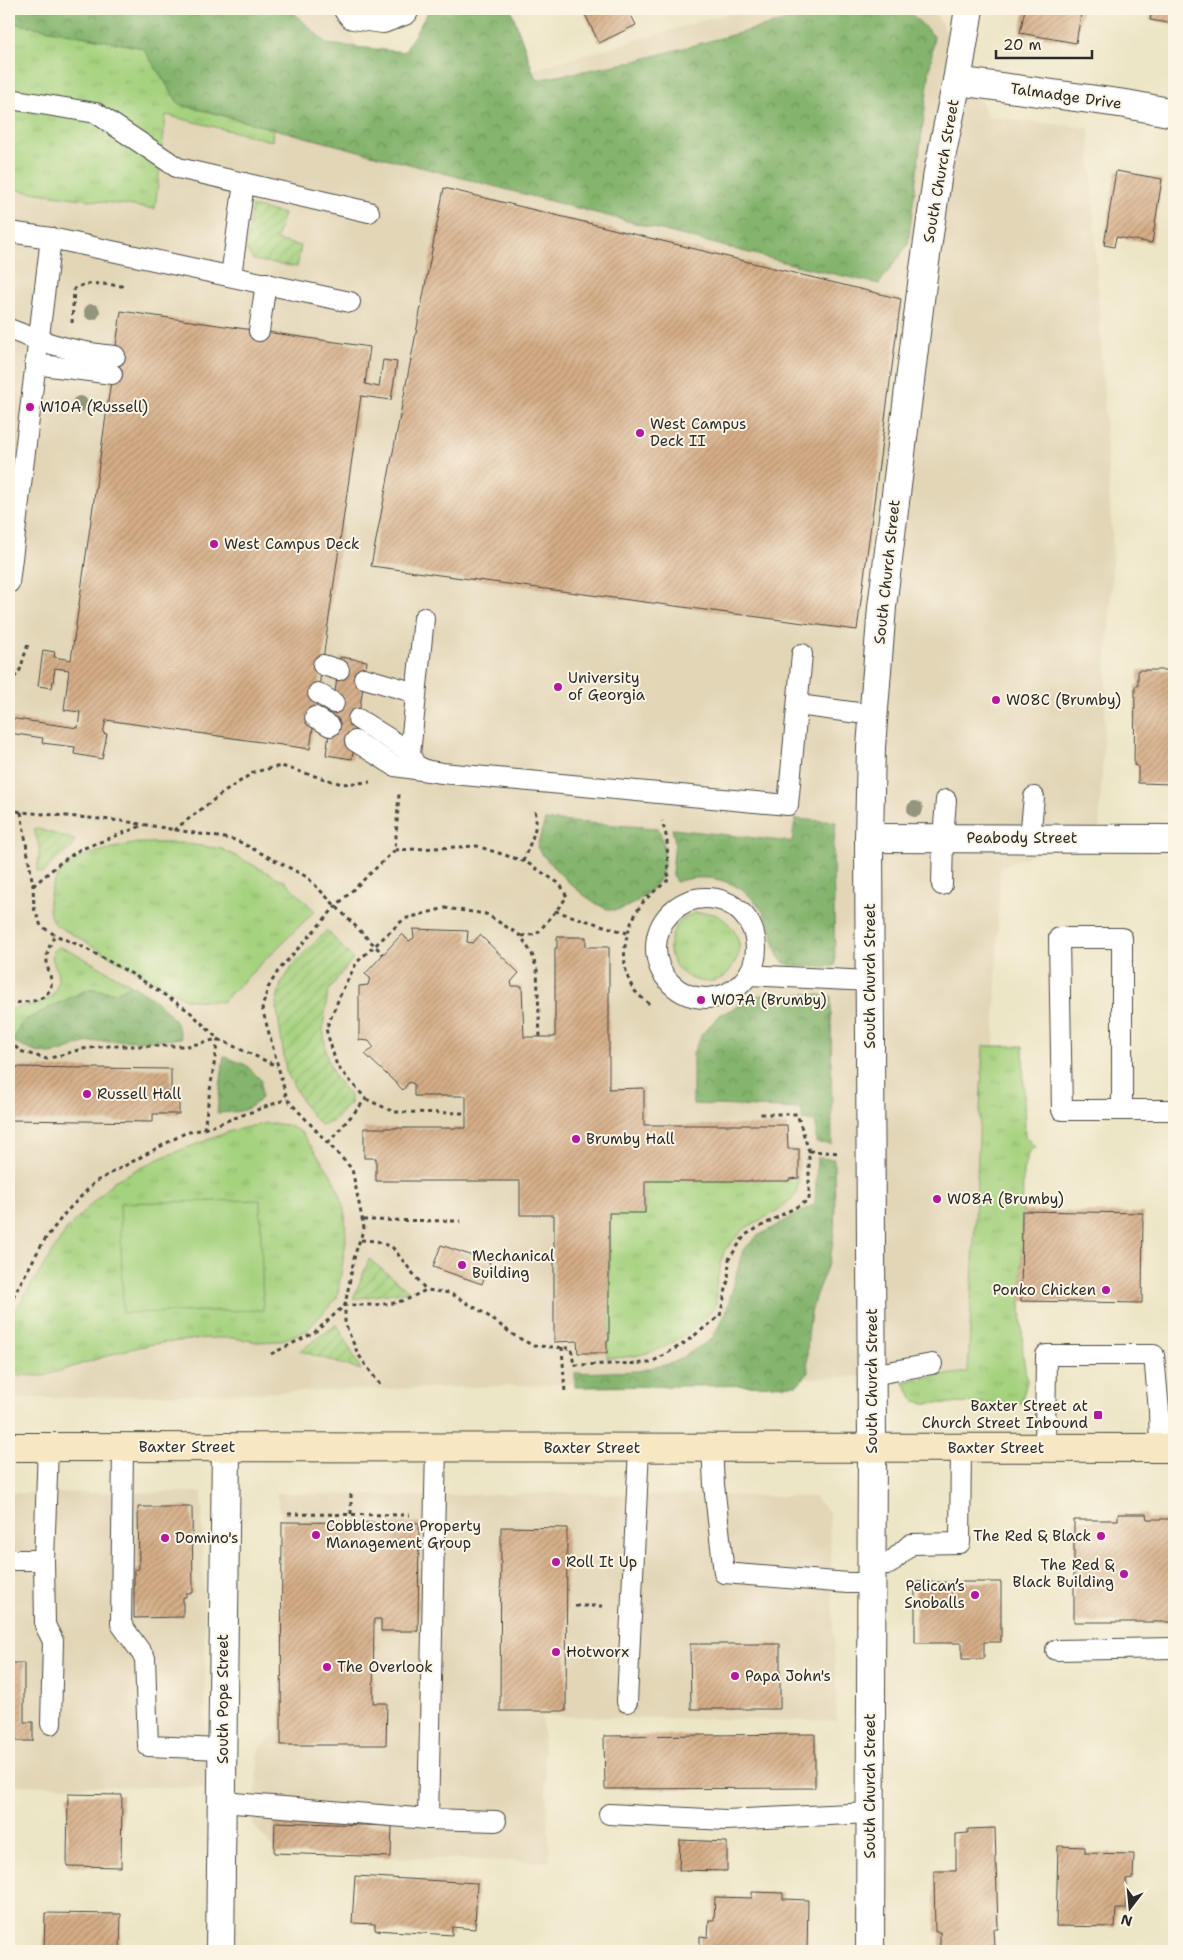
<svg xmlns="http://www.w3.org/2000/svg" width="1183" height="1960" viewBox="0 0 1183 1960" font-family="'Shantell Sans',sans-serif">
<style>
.built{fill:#e2d6b7}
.grass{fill:url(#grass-tufts);stroke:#687e54}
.forest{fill:url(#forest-crowns);stroke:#58704c}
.garden{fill:url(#garden-furrows);stroke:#687e54}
.pitch{fill:#a5d27e;stroke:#687e54}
.building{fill:url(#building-hatch)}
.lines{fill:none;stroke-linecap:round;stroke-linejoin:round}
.service-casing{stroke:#484742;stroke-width:22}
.minor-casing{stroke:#484742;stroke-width:30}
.secondary-casing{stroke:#484742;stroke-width:30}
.path{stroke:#484742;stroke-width:3;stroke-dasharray:4 4;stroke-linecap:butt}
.service{stroke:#fff;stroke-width:20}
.minor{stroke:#fff;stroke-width:28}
.secondary{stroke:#f7e8c3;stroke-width:28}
.tree{fill:#93967c}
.poi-dot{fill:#b5179e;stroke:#fcf5e5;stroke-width:2}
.labels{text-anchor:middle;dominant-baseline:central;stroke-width:4;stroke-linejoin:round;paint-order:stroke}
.street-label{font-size:15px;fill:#2b2b2b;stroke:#fcf5e5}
.poi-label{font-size:15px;fill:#2b2b2b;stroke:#fcf5e5;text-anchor:start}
</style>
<defs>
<pattern id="grass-tufts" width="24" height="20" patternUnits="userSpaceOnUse" patternTransform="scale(1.25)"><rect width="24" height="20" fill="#a5d27e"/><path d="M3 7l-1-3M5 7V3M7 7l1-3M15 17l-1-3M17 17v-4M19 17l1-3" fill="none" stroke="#8eb46d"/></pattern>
<pattern id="forest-crowns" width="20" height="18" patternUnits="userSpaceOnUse" patternTransform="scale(1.25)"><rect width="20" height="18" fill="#84b46d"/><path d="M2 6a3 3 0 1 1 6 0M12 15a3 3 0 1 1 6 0" fill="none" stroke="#6c935a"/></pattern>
<pattern id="garden-furrows" width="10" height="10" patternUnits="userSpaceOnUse" patternTransform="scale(1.25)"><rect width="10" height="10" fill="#a5d27e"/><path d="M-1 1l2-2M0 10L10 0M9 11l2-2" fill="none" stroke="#8eb46d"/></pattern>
<pattern id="building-hatch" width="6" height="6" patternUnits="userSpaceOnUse" patternTransform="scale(1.25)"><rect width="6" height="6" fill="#d6ae88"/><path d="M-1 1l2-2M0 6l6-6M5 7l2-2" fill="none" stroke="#ae8e6f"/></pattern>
</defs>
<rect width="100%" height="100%" fill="#fcf5e5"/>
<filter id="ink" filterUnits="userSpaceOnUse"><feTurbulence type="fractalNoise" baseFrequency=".02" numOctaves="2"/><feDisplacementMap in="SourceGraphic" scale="10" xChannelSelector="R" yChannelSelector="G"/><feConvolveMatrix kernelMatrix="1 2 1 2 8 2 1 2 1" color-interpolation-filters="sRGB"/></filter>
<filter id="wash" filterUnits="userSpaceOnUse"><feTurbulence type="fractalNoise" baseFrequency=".0096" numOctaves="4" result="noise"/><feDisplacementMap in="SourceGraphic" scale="20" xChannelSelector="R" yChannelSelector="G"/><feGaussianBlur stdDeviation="1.12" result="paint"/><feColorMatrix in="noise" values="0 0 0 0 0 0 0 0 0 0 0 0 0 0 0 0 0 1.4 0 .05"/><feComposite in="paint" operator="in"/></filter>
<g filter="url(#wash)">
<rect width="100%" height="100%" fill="#ece5c6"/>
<!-- built -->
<g class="built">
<polygon points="9,9 338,9 392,110 744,9 934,9 989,117 1089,128 1113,555 1099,829 1000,867 989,1194 992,1373 9,1399"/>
<polygon points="202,1492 207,1788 9,1785 9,1493"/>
<polygon points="276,1493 420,1496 556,1493 814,1497 829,1512 837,1721 542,1716 550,1862 279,1854 253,1825 259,1749 280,1731 284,1526"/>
</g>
<!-- grass -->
<g class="grass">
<polygon points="9,22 143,48 179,104 273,129 272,141 166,115 155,209 9,189"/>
<path d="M137,843H180L222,849L286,882L315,911L222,1002L185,999L54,924C42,905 52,876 70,863C86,852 118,848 137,843Z"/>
<path d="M695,913C701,913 708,912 714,914C728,919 742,937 739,953C738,957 734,963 732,967C716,998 658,976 672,935C677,922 682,918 695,913Z"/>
<path d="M59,947L73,952L130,984C118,998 104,989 90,989C86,990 27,1018 24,1021C18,1027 16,1034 14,1042L9,1038V1011C26,1001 53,1011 58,981C59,969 50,962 53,951Z"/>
<polygon points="983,1046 1023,1046 1025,1136 1035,1147 1028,1153 1023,1171 1021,1301 1023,1355 1027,1381 1021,1404 924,1403 914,1401 903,1381 968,1372"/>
<polygon points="266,1123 287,1125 301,1132 330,1173 340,1194 345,1214 346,1242 337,1298 306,1331 279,1341 257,1342 234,1338 207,1338 153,1344 122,1351 44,1376 15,1375 9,1369 9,1320 67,1229 114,1181 163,1157 231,1131"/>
<path d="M799,1178L796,1195L777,1211L744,1229L724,1251L716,1286V1306C684,1341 655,1358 607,1358V1341L609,1340V1213H645V1181Z"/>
</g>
<!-- forest -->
<g class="forest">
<polygon points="9,9 290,9 327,44 404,52 430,9 511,9 536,80 631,62 829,9 906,9 934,36 908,244 879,284 803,267 179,104 143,48 9,22"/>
<path d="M795,819L836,822L833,853L835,965L833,966C821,966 793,969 783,962C773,954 775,938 770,926C755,887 716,869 676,882L672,873L675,841L672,829L792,842Z"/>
<path d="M545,820L658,828C665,841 666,859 662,873C658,888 628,912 612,910C592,908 547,864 537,847Z"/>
<path d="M130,984C151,997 177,1013 181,1038C151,1043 121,1039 91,1042C77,1043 65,1053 50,1054C38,1054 24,1048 14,1042C16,1034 18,1027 24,1021C27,1018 86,990 90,989C104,989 118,998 130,984Z"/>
<polygon points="807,994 831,996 832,1144 816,1143 816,1122 802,1120 802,1109 693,1104 693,1053 702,1034 720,1015 760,995"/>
<path d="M224,1056L246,1065L261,1080V1098C247,1113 237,1112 217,1113Z"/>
<path d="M817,1158L834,1159C834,1192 838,1229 829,1262C825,1273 820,1283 816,1294C808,1319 806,1348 808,1374L797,1385L575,1387V1373L639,1371L675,1362L712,1339L726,1313L743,1250L756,1237L815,1204Z"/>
</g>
<!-- garden -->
<g class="garden">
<polygon points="252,206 284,214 276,240 301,246 297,267 253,260 246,249"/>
<path d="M35,828L75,840L73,847L53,862L44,873L37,871C38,862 40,854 39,845C37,838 34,834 35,828Z"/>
<polygon points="327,930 353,959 328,991 323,1028 327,1057 335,1078 350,1095 350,1104 332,1122 320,1125 305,1107 286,1071 276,1003 281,984 296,961"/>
<polygon points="369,1259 409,1291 353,1299"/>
<polygon points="337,1324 361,1370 300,1351"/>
</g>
<!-- pitch -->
<polygon class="pitch" points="260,1200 263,1310 123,1313 120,1203"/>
<g id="blocks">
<!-- building -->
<g class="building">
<polygon points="586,9 628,9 636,25 599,43 583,10"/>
<polygon points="1025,9 1082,9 1076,43 1020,33"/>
<polygon points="1152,9 1174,9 1174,24 1150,20"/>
<polygon points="1116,171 1162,179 1152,243 1116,237 1114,247 1104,245"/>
<polygon points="444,188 901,299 857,630 371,566"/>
<polygon points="121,311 370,347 365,384 379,387 383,360 397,362 391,400 361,396 310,749 106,720 103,733 107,734 102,759 74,754 75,747 42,743 43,738 9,733 9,718 78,728 80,712 64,710 69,670 55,668 52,688 38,686 43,650 55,652 54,657 71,660"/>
<polygon points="340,657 367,661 352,759 326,755"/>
<polygon points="1138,670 1174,670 1174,784 1138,783 1138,766 1134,765 1135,686 1138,686"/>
<polygon points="413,929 468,931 467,942 473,943 480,935 519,973 511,982 512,986 522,986 524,1037 555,1037 555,948 557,948 557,937 586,937 586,947 609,947 609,1089 644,1088 644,1125 787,1125 788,1149 799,1149 799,1178 789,1179 789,1181 645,1181 645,1213 609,1213 609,1341 607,1341 607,1353 578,1353 577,1341 554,1342 554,1215 520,1215 520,1181 376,1181 376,1158 364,1158 364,1128 466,1128 466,1096 414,1096 414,1084 409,1082 403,1090 365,1054 374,1048 369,1041 359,1040 359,986 368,985 370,978 365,974 402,934 409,941 414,938"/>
<polygon points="9,1067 171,1069 171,1092 166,1091 166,1096 179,1097 179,1114 153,1114 153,1122 9,1120"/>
<polygon points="1022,1211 1143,1213 1142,1303 1021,1301"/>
<polygon points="441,1245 490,1262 482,1284 433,1267"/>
<polygon points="138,1507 192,1507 193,1593 186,1593 186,1597 183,1597 183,1617 134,1618 134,1570 139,1569"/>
<polygon points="1118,1514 1146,1514 1147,1519 1174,1519 1174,1622 1074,1622 1074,1520 1118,1520"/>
<polygon points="282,1522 419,1523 418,1631 381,1631 381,1619 374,1619 373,1703 387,1703 386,1745 281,1745"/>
<polygon points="501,1527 567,1528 566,1711 500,1711"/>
<polygon points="915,1582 1001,1582 1001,1642 984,1642 984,1659 962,1659 962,1643 915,1643"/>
<polygon points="690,1644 780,1644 780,1709 691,1709"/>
<polygon points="9,1663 24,1663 24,1722 33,1722 33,1741 9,1741"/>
<polygon points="815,1734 815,1788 605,1789 604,1736"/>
<polygon points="68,1794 122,1795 121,1867 67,1866"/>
<polygon points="275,1822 392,1826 391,1857 274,1853"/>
<polygon points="995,1828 998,1929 993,1929 994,1946 940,1947 940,1932 935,1932 934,1871 956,1871 956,1834 968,1833 968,1829"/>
<polygon points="680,1840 727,1842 727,1871 679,1870"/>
<polygon points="1058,1846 1085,1847 1085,1853 1134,1854 1133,1878 1126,1879 1126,1909 1116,1909 1115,1927 1056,1926"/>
<polygon points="355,1876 477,1883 475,1929 452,1927 452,1935 375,1930 375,1924 352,1923"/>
<polygon points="752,1892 783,1893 783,1899 808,1900 807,1951 700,1951 700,1936 708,1937 709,1920 714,1920 715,1897 752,1898"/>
<polygon points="45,1913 121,1914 120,1951 44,1951"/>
</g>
</g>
</g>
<g filter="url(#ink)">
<use href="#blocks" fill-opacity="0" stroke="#484742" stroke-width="1"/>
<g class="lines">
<defs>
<g id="service">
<polyline points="10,99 96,113 178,168 369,212"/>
<polyline points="9,232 51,238 350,302"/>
<polyline points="231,276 244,183"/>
<path d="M9,329C43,343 78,353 115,356"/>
<polyline points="259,331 266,283"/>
<polyline points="35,364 112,374"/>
<polyline points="9,583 51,238"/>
<polyline points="424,618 410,754 415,765 428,771"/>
<polyline points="323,665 339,670"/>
<polyline points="364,678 416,693"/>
<polyline points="318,693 334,703"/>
<polyline points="798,705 873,715"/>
<polyline points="315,717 330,726"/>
<polyline points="358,719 410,752"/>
<polyline points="355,741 395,766 442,773 788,805 802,654"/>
<polyline points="1030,838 1034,797"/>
<polyline points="942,885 943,838 946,800"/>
<circle cx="706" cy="948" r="50"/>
<polyline points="748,975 870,981"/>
<polyline points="1122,1110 1122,938 1059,938 1062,1110 1174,1110"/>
<polyline points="872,1375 932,1364"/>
<polyline points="48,1447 44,1560 45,1625 53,1641 51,1724"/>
<polyline points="123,1447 121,1624 145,1658 148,1746 222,1749"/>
<polyline points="712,1447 714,1485 724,1573 848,1583 871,1583"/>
<polyline points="1045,1448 1046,1355 1154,1355 1159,1411 1160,1448"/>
<polyline points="9,1560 44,1560"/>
<polyline points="872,1564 889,1564 911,1544 960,1543 961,1448"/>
<polyline points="1056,1650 1174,1648"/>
<polyline points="627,1702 639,1448"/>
<polyline points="222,1802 428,1819 496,1821"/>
<polyline points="609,1814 726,1820 870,1813"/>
<polyline points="428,1819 436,1446"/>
</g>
<g id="minor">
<polyline points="348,9 353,15 383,19 404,11 405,9"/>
<polyline points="957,81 1126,104 1174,113"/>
<polyline points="869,838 1174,839"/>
<polyline points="220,1951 226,1447"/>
<polyline points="870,1951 872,1447 869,838 871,747 882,607 923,276 938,172 957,81 969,9"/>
</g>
<polyline id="secondary" points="9,1447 1174,1448"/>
</defs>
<!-- service casing -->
<use href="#service" class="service-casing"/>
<!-- minor casing -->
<use href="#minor" class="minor-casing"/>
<!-- secondary casing -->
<use href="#secondary" class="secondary-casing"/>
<!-- path -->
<g class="path">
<path d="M72,323L74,289C88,280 107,285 123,286"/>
<polyline points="9,684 20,670 28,644"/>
<polyline points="9,809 21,812 123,821 236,840 307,877 383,954"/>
<polyline points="21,812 33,886 34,908 41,926 55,935 81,946 134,975 189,1011 218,1039 277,1066"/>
<polyline points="174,830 220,795 254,772 281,766 342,784 370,782"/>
<polyline points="395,850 477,846 526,862 560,884 567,897 537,934 522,936"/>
<path d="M523,861C529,845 541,824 534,808"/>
<polyline points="33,886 60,863 79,850 144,825"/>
<polyline points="555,911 627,933"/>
<path d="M649,1004C645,1000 639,996 635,991C616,965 625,925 644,901C651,893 662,886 670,878L668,874L667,839L662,821"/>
<path d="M9,1005C19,1000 33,1004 43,997C59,985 47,975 47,961C46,952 51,943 55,935"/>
<polyline points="9,1041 20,1051 47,1059 82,1049 108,1046 188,1046 218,1039 204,1129"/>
<polyline points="366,1099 394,1112 466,1113"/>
<polyline points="328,1143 366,1099 337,1066 326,1029 342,991 357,962 404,919 445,908 486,914 521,936 532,954 537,970 540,1037"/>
<polyline points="809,1151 839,1153"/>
<polyline points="363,1220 461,1221"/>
<polyline points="361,1240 377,1241 393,1248 426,1290"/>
<polyline points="9,1304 43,1242 66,1212 95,1182 185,1133 204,1129 287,1099"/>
<polyline points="562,1347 565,1393"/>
<polyline points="271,1354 314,1333 345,1305 373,1305 394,1303 408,1299 426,1290 450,1293 484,1313 515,1336 534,1346 571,1348 574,1365 650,1363 683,1344 720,1316 728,1280 729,1259 745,1235 809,1200 809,1151 797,1114 758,1114"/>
<polyline points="380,1385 358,1354 345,1324 345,1305 355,1254 364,1228 352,1169 287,1099 262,1008 268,988 278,971 337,905 395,850 399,794"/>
<polyline points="288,1514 409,1515"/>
<polyline points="351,1514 351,1490"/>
<polyline points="575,1606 604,1606"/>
</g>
<!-- service -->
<use href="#service" class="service"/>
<!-- minor -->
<use href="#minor" class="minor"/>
<!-- secondary -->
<use href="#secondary" class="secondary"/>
</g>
<!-- trees -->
<g class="tree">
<circle cx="92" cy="312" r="8"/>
<circle cx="80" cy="404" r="8"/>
<circle cx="915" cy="809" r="8"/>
</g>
</g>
<!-- markers -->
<g class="poi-dot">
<circle cx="30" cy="407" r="5"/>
<circle cx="640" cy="433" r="5"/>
<circle cx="214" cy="544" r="5"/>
<circle cx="558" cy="687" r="5"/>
<circle cx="996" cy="700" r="5"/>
<circle cx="701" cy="1000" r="5"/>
<circle cx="87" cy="1094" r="5"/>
<circle cx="576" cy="1139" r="5"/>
<circle cx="937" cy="1199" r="5"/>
<circle cx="462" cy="1265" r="5"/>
<circle cx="1106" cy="1290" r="5"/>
<rect x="1093" y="1410" width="10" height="10" rx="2.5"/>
<circle cx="316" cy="1535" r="5"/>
<circle cx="1101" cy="1536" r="5"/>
<circle cx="165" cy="1538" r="5"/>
<circle cx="556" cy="1562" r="5"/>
<circle cx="1124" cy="1574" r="5"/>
<circle cx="975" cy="1595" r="5"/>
<circle cx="556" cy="1652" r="5"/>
<circle cx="327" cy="1667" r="5"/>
<circle cx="735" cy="1676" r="5"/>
</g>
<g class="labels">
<!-- street labels -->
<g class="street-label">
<text transform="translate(1066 96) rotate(8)">Talmadge Drive</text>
<text transform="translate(941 171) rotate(-80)">South Church Street</text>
<text transform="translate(887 572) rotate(-84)">South Church Street</text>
<text x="1022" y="838">Peabody Street</text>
<text transform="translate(870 976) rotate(-90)">South Church Street</text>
<text transform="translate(872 1381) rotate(-90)">South Church Street</text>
<text x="187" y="1447">Baxter Street</text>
<text x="592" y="1448">Baxter Street</text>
<text x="996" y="1448">Baxter Street</text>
<text transform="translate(223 1699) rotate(-90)">South Pope Street</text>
<text transform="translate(870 1786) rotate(-90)">South Church Street</text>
</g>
<!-- poi labels -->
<g class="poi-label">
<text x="40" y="407">W10A (Russell)</text>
<text x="650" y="424">West Campus<tspan x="650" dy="17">Deck II</tspan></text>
<text x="224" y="544">West Campus Deck</text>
<text x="568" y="678">University<tspan x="568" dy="17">of Georgia</tspan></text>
<text x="1006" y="700">W08C (Brumby)</text>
<text x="711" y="1000">W07A (Brumby)</text>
<text x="97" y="1094">Russell Hall</text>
<text x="586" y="1139">Brumby Hall</text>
<text x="947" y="1199">W08A (Brumby)</text>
<text x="472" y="1256">Mechanical<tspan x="472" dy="17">Building</tspan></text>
<text x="1096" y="1290" text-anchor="end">Ponko Chicken</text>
<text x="1088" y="1406" text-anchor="end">Baxter Street at<tspan x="1088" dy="17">Church Street Inbound</tspan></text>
<text x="326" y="1526">Cobblestone Property<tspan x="326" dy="17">Management Group</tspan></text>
<text x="1091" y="1536" text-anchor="end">The Red &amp; Black</text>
<text x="175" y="1538">Domino's</text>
<text x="566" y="1562">Roll It Up</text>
<text x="1114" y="1565" text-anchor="end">The Red &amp;<tspan x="1114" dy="17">Black Building</tspan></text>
<text x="965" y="1586" text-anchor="end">Pelican’s<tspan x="965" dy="17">Snoballs</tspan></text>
<text x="566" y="1652">Hotworx</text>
<text x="337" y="1667">The Overlook</text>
<text x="745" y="1676">Papa John's</text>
</g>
</g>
<!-- margin -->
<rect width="1183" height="1960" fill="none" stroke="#fcf5e5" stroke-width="30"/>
<!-- north arrow -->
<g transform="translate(1130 1908) rotate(196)" stroke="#fcf5e5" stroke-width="4" paint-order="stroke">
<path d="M0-4L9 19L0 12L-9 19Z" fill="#2b2b2b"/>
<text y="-8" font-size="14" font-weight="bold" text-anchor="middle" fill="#2b2b2b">N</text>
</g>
<!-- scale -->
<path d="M996 50v8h96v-8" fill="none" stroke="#2b2b2b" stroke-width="2.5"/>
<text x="1003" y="50" font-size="15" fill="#2b2b2b" stroke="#fcf5e5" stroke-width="4" paint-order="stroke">20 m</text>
</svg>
